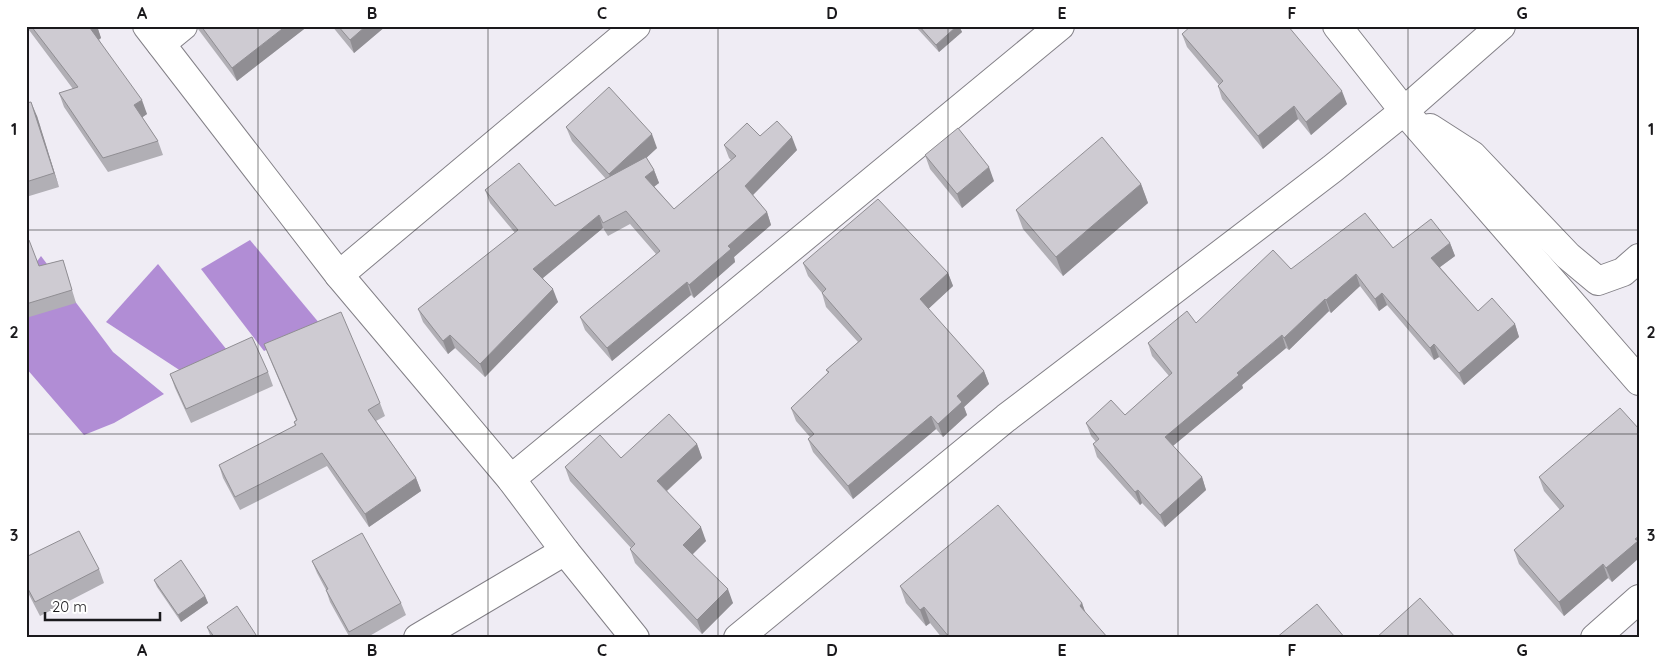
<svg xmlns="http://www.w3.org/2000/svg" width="1665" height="664" viewBox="0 0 1665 664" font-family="Quicksand,sans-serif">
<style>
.water{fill:#b18dd5}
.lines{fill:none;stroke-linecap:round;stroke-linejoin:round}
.street-casing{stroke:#838087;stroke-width:30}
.street{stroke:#fff;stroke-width:28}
.wall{fill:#b1afb5}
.shaded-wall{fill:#908e93}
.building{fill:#cecbd2;stroke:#908e93}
.grid{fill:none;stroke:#1a191c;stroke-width:1;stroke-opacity:0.55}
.neatline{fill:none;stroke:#1a191c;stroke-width:2}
.grid-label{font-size:16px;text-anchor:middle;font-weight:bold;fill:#1a191c}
</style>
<rect width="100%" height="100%" fill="#efecf4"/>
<!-- water -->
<g class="water">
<polygon points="250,240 320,324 264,351 201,269"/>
<polygon points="41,256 113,352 164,394 114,423 84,435 26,368 26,276"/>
<polygon points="158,264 231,355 187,375 106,322"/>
</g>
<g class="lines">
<defs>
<g id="street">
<polyline points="147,26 339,275 511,479 565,551 635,638"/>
<polyline points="1337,26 1404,111 1639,381"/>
<polyline points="161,44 183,26"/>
<polyline points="1430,128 1472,155 1568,256 1598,281 1623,272 1639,258"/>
<polyline points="339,275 636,26"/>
<polyline points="511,479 1060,26"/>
<polyline points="418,638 565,551"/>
<polyline points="738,638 1006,418 1332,169 1404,111 1501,26"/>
<polyline points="1595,638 1639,599"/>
</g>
</defs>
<!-- street casing -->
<use href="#street" class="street-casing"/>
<!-- street -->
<use href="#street" class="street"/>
</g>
<!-- wall -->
<g class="wall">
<polygon points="26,26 97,26 101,38 99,40 147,114 142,117 158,141 163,155 108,172 64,107 59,93 73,89"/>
<polygon points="197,26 308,26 237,81 198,29"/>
<polygon points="332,26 386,26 354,53"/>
<polygon points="915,26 959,26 962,32 939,52"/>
<polygon points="1182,34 1347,104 1311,135 1298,119 1263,149 1222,99 1218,86 1219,85 1187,47"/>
<polygon points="26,103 37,116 59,187 26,197"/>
<polygon points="566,127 657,148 646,158 654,170 659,183 654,186 674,209 731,160 729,158 724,145 760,136 797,150 753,195 767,212 771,225 734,257 735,262 694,298 691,295 612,361 585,330 580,317 656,254 630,224 608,236 603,228 543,278 558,302 485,377 455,348 448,354 423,322 418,309 515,233 490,203 485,190 555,206 606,179 572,141"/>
<polygon points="925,155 994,181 962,208 930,169"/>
<polygon points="1141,184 1148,203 1063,276 1023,229 1016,210"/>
<polygon points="26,242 39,266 63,260 76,303 26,318"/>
<polygon points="1450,243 1455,256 1440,267 1478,311 1515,324 1519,337 1464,385 1439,357 1434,360 1387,305 1379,311 1360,286 1331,313 1329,311 1289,350 1286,348 1242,385 1243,388 1173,446 1202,477 1206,490 1165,527 1142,503 1140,505 1097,457 1093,444 1096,442 1091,436 1086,423 1125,415 1169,376 1152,356 1148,343 1196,323 1291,269 1393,248"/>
<polygon points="803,263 948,273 953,286 928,309 984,371 989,384 964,407 967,415 943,437 936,429 853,499 813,452 808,439 810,437 796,421 791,408 828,373 826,370 858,342 826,307 822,293 808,276"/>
<polygon points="264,344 380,403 385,416 376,421 416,478 421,491 369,527 327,466 240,510 223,478 219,465 295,426 294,422 296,420 269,357"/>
<polygon points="268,372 273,386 191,423 175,388 170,374"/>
<polygon points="1639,429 1639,558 1612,582 1608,578 1564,616 1519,564 1514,550 1560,510 1544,491 1539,477"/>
<polygon points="697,444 702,458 667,491 706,541 692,554 733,603 702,634 635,563 630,549 631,548 570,481 565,467"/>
<polygon points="26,557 99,569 104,583 40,616 26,589"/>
<polygon points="312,561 401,603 406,615 366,638 350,638 330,602 326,590 317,573"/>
<polygon points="154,580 205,596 208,603 181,622 157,587"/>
<polygon points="900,586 1082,603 1085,612 1108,638 942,638 930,623 926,626 906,603"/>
<polygon points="207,627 258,638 211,638"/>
</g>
<!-- shaded-wall -->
<g class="shaded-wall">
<polygon points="93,26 97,26 101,38 95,42 90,28"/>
<polygon points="286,26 308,26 237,81 232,68"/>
<polygon points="366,26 386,26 354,53 350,40"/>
<polygon points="957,26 959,26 962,32 939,52 936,45"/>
<polygon points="1342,91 1347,104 1311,135 1306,122"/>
<polygon points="142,100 147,114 140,119 134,105"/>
<polygon points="31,102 37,116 59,187 54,173"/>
<polygon points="1294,106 1298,119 1263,149 1258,136"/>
<polygon points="652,134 657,148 614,188 609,174"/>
<polygon points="792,137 797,150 749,199 745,186"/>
<polygon points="989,167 994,181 962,208 957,194"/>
<polygon points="654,170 659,183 650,190 645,177"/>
<polygon points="1141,184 1148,203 1063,276 1056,257"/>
<polygon points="767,212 771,225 734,257 735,262 694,298 689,285 728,246"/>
<polygon points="599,215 603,228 538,282 533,269"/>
<polygon points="1450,243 1455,256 1436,270 1431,258"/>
<polygon points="948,273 953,286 924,313 920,299"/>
<polygon points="1356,274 1360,286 1331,313 1326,300"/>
<polygon points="687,282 691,295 612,361 607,348"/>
<polygon points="553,289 558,302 485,377 480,364"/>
<polygon points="1382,293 1387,305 1379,311 1375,299"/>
<polygon points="1325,299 1329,311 1289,350 1284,338"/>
<polygon points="1515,324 1519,337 1464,385 1459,373"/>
<polygon points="450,335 455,348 448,354 443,341"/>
<polygon points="1282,335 1286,348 1242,385 1243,388 1169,449 1165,437 1237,373"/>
<polygon points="1434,344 1439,357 1434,360 1430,348"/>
<polygon points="984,371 989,384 964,407 967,415 943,437 938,424 957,396"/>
<polygon points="931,416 936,429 853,499 848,486"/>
<polygon points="697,444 702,458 662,495 657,481"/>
<polygon points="1202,477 1206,490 1165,527 1160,515"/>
<polygon points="416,478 421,491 369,527 365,514"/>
<polygon points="1138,490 1142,503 1140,505 1135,492"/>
<polygon points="701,527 706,541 688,559 683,545"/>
<polygon points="1639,536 1639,558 1612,582 1606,568"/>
<polygon points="1603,564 1608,578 1564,616 1559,602"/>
<polygon points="728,589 733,603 702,634 697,620"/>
<polygon points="205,596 208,603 181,622 178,615"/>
<polygon points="1082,603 1088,620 1080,606"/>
<polygon points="924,607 930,623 926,626 920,610"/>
</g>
<!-- building -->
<g class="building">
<polygon points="31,26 93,26 90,28 142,100 134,105 158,141 103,158 59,93 78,87"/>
<polygon points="201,26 286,26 232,68"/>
<polygon points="338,26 366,26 350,40"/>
<polygon points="919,26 957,26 936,45"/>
<polygon points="1191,26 1288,26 1342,91 1306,122 1294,106 1258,136 1218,86 1223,81 1182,34"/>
<polygon points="609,87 652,134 609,174 566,127"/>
<polygon points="31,102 54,173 26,182 26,103"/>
<polygon points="777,121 792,137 745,186 767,212 728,246 731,249 689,285 687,282 607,348 580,317 660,251 626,211 603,223 599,215 533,269 553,289 480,364 450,335 443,341 418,309 518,230 485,190 519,163 555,206 646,157 654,170 645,177 674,209 736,156 724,145 747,123 760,136"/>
<polygon points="958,128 989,167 957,194 925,155"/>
<polygon points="1102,137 1141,184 1056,257 1016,210"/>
<polygon points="878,199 948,273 920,299 984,371 957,396 962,402 938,424 931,416 848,486 808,439 814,434 791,408 829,372 826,370 862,339 822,293 826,289 803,263"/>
<polygon points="1365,213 1393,248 1431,219 1450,243 1431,258 1478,311 1492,298 1515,324 1459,373 1434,344 1430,348 1382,293 1375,299 1356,274 1326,300 1325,299 1284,338 1282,335 1237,373 1239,375 1165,437 1202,477 1160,515 1138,490 1135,492 1093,444 1099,439 1086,423 1111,400 1125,415 1172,373 1148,343 1187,311 1196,323 1273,250 1291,269"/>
<polygon points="29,240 39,266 63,260 72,290 26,304 26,242"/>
<polygon points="341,312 380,403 368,410 416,478 365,514 322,453 235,497 219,465 296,425 294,422 297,420 264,344"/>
<polygon points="252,337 268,372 186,409 170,374"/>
<polygon points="1620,408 1639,429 1639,536 1635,539 1638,541 1606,568 1603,564 1559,602 1514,550 1564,506 1539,477"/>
<polygon points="669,414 697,444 657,481 701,527 683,545 728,589 697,620 630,549 635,544 565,467 600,435 621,458"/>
<polygon points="998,505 1082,603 1080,606 1108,638 950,638 924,607 920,610 900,586"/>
<polygon points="79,531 99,569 35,602 26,585 26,557"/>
<polygon points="362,533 401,603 349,632 326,590 328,589 312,561"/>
<polygon points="181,560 205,596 178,615 154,580"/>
<polygon points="1420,598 1456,638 1376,638"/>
<polygon points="1317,604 1345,638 1276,638"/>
<polygon points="237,606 258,638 215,638 207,627"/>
</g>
<!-- grid -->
<path class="grid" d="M258,26V638M488,26V638M718,26V638M948,26V638M1178,26V638M1408,26V638M26,230H1639M26,434H1639"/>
<!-- border -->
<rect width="1665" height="664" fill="none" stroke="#ffffff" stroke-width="55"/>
<!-- scale -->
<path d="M45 612v8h115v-8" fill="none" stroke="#1a191c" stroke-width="2.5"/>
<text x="52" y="612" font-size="15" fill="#1a191c" stroke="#ffffff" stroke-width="4" paint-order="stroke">20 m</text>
<rect x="28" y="28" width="1610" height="608" class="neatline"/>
<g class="grid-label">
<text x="142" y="19">A</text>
<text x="372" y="19">B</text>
<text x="602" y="19">C</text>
<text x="832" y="19">D</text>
<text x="1062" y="19">E</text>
<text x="1292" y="19">F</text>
<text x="1522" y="19">G</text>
<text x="14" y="135">1</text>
<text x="1651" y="135">1</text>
<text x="14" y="338">2</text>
<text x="1651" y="338">2</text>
<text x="14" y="541">3</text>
<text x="1651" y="541">3</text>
<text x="142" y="656">A</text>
<text x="372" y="656">B</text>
<text x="602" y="656">C</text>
<text x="832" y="656">D</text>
<text x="1062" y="656">E</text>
<text x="1292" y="656">F</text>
<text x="1522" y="656">G</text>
</g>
</svg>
